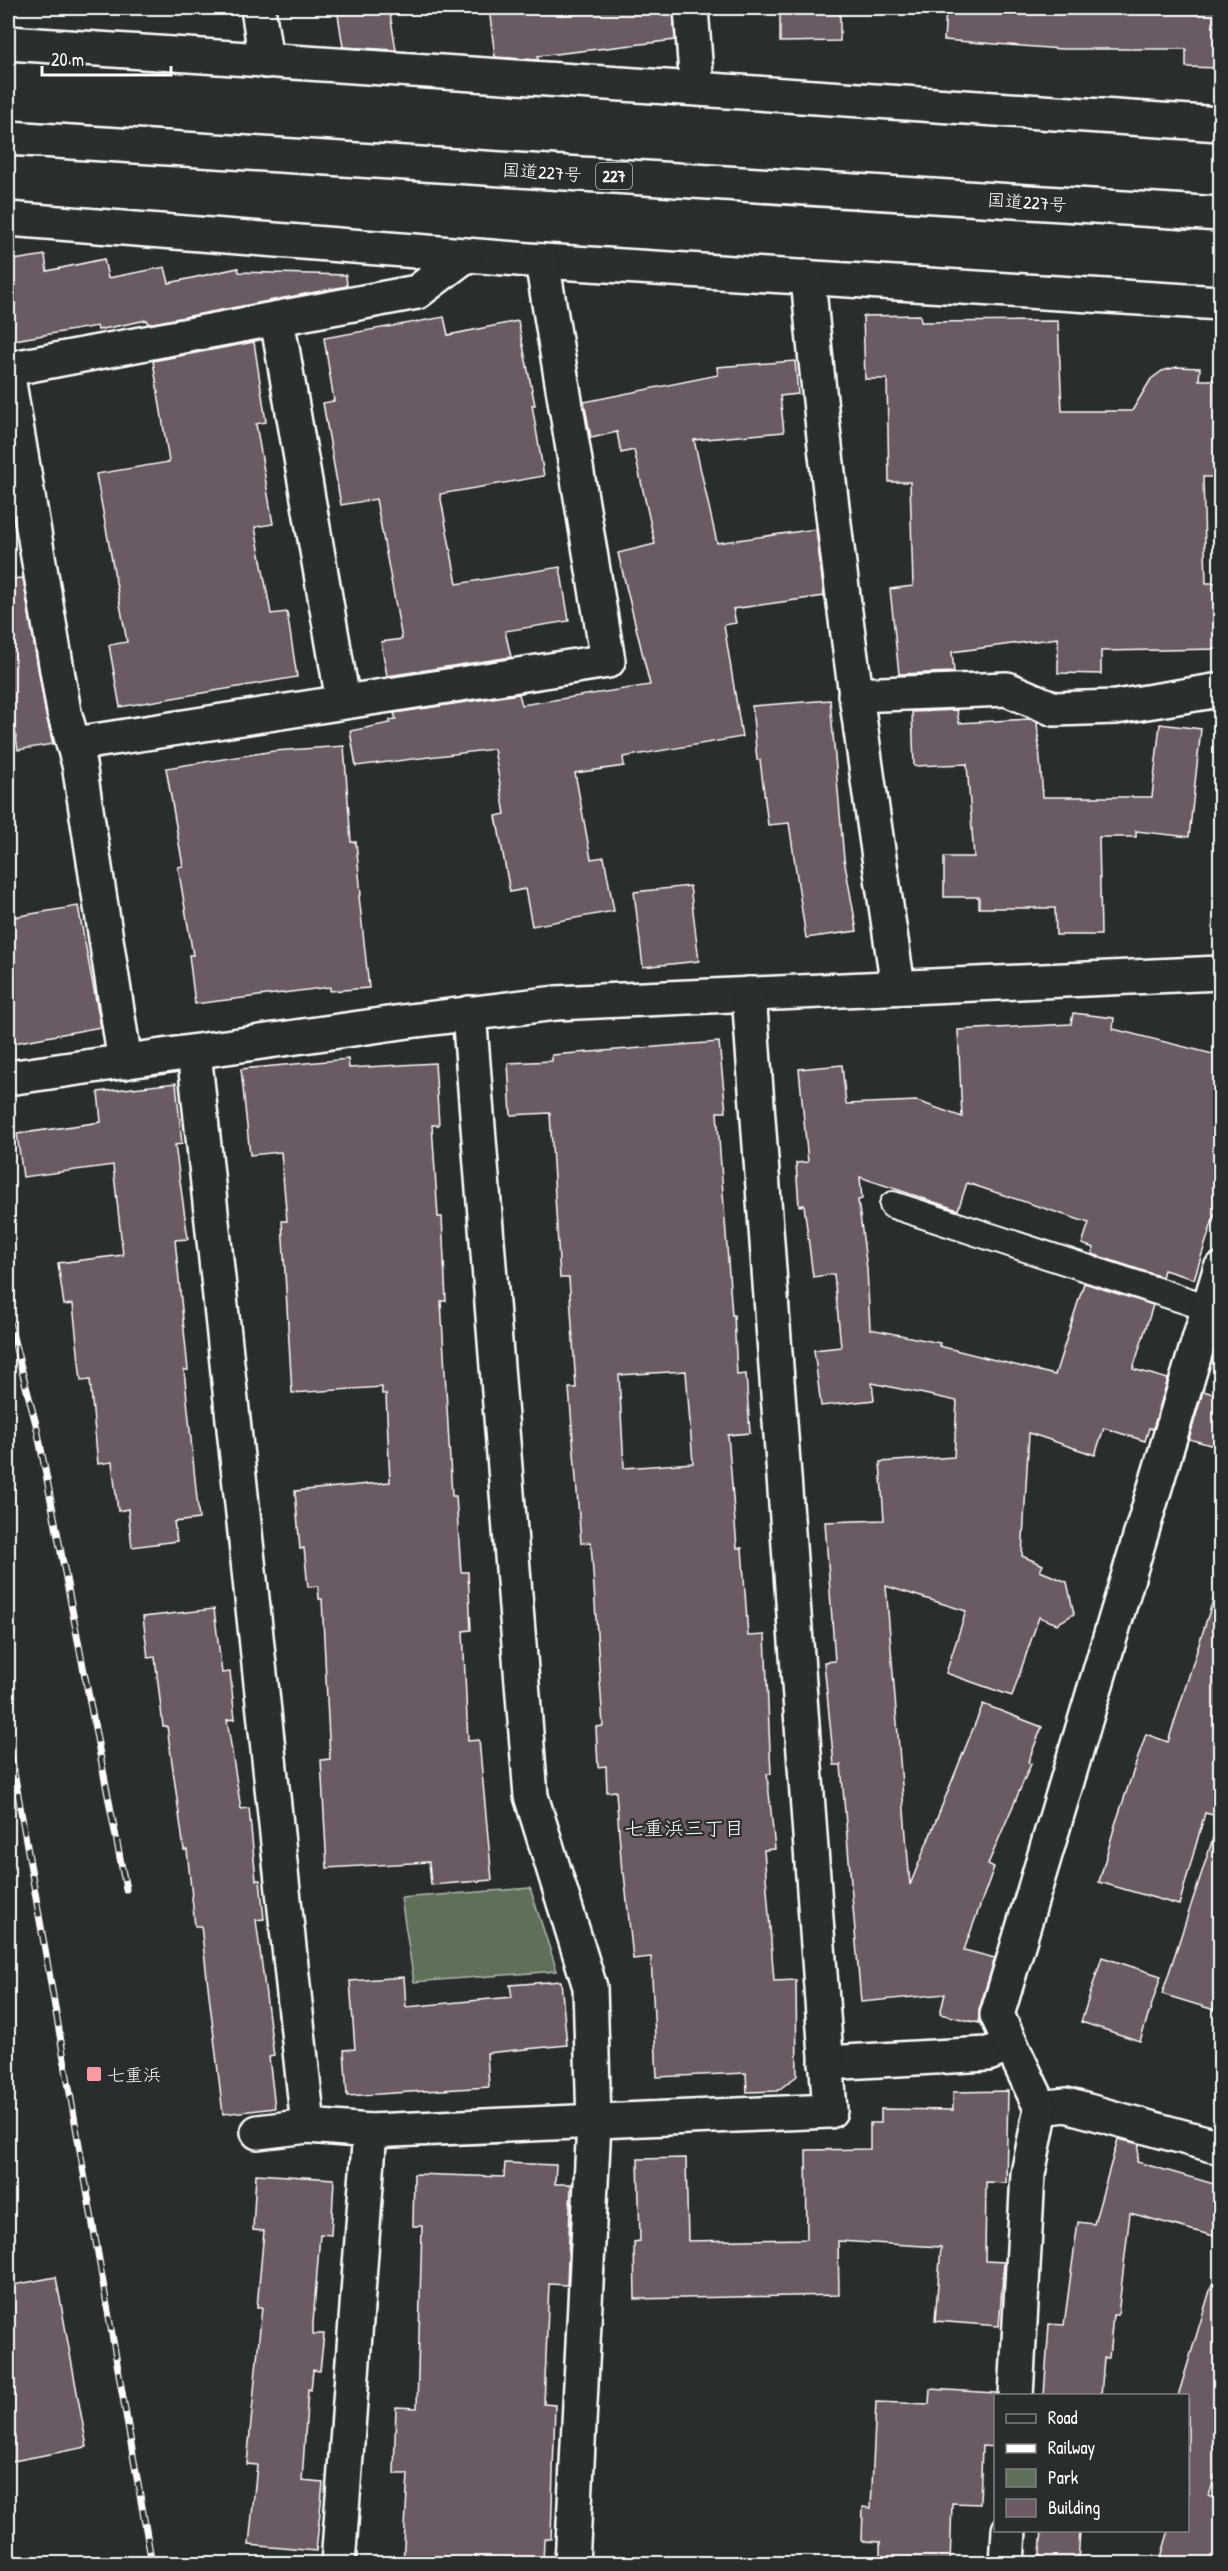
<svg xmlns="http://www.w3.org/2000/svg" width="1228" height="2571" viewBox="0 0 1228 2571" font-family="'Patrick Hand','Klee One',sans-serif">
<style>
.green{fill:#5e7059;stroke:#aeb8ac;stroke-width:1.5}
.building{fill:#6b5a63;stroke:#fff;stroke-width:1.5;fill-rule:evenodd}
.lines{fill:none;stroke-linecap:round;stroke-linejoin:round}
.service-casing{stroke:#fff;stroke-width:30}
.minor-casing{stroke:#fff;stroke-width:38}
.trunk-casing{stroke:#fff;stroke-width:38}
.service{stroke:#2a2d2e;stroke-width:26}
.minor{stroke:#2a2d2e;stroke-width:33}
.trunk{stroke:#2a2d2e;stroke-width:33}
.rail-casing{stroke:#fff;stroke-width:7}
.rail{stroke:#2a2d2e;stroke-width:4.5;stroke-dasharray:14;stroke-linecap:butt}
.poi-dot{fill:#ff9aa2;stroke:#2a2d2e;stroke-width:2}
.labels{text-anchor:middle;dominant-baseline:central;stroke-width:4.5;stroke-linejoin:round;paint-order:stroke}
.shield{fill:#2a2d2e;stroke:#bfc0c0;stroke-width:1.5}
.shield-label{font-size:16px;font-weight:bold;fill:#fff}
.street-label{font-size:18px;fill:#fff;stroke:#2a2d2e}
.poi-label{font-size:18px;fill:#fff;stroke:#2a2d2e;text-anchor:start}
.neighbourhood-label{font-size:20px;fill:#fff;stroke:#2a2d2e}
</style>
<rect width="100%" height="100%" fill="#2a2d2e"/>
<filter id="ink" filterUnits="userSpaceOnUse"><feTurbulence type="fractalNoise" baseFrequency=".0167" numOctaves="2"/><feDisplacementMap in="SourceGraphic" scale="12" xChannelSelector="R" yChannelSelector="G"/><feConvolveMatrix kernelMatrix="1 2 1 2 8 2 1 2 1" color-interpolation-filters="sRGB"/></filter>
<g filter="url(#ink)">
<!-- green -->
<polygon class="green" points="530,1888 557,1971 414,1982 401,1898"/>
<!-- building -->
<g class="building">
<polygon points="337,8 389,8 396,50 343,47"/>
<polygon points="489,8 673,8 675,40 538,56 538,60 495,57"/>
<polygon points="780,8 840,8 840,41 780,42"/>
<polygon points="946,8 1221,8 1221,68 1186,67 1186,49 1061,49 944,40"/>
<polygon points="45,255 47,271 104,259 108,278 165,267 169,283 238,268 239,272 346,275 347,286 148,324 147,320 98,330 97,326 8,341 8,261"/>
<polygon points="920,315 921,322 1058,321 1062,411 1132,411 1151,379 1162,371 1177,367 1200,368 1199,380 1216,380 1215,477 1203,477 1206,583 1221,583 1221,649 1101,651 1101,674 1058,673 1058,638 952,652 954,672 899,674 890,589 913,586 910,482 889,482 887,379 865,379 863,316"/>
<polygon points="444,317 448,335 518,321 535,405 532,405 544,476 440,494 457,584 560,567 569,621 505,631 511,657 387,676 381,642 402,639 376,499 341,505 323,403 334,401 324,338"/>
<polygon points="254,342 266,422 256,424 273,524 255,527 271,614 287,612 297,677 120,707 109,645 127,642 96,474 169,462 153,361"/>
<polygon points="795,361 798,394 780,396 784,432 694,440 717,543 816,529 824,596 733,609 736,623 724,625 742,737 623,757 624,766 575,773 591,859 604,857 614,911 532,926 525,889 510,892 496,816 505,814 494,749 356,766 350,731 390,723 390,720 396,719 394,713 519,694 522,705 650,685 618,553 655,544 634,450 621,453 617,432 591,438 584,402 718,375 717,367"/>
<polygon points="23,578 46,715 53,744 18,750 12,711 8,711 8,579"/>
<polygon points="830,700 844,859 857,931 806,938 789,823 768,825 760,760 757,760 752,706"/>
<polygon points="957,710 959,723 1030,719 1037,722 1043,797 1152,797 1160,724 1201,729 1189,837 1136,831 1136,837 1099,837 1101,935 1056,935 1055,908 979,908 979,897 944,897 944,857 974,857 967,764 914,766 912,712"/>
<polygon points="344,746 351,842 356,842 361,895 359,896 369,988 330,991 330,987 195,1004 189,955 193,955 178,867 183,866 166,768 274,751"/>
<polygon points="690,886 699,961 643,967 634,892"/>
<polygon points="78,906 101,1027 8,1044 8,994 15,993 8,949 8,918"/>
<polygon points="1073,1013 1114,1018 1113,1029 1221,1056 1221,1195 1194,1279 1164,1270 1162,1277 1092,1254 1094,1248 1082,1244 1089,1223 967,1183 958,1210 860,1177 862,1199 858,1200 867,1269 870,1329 940,1343 939,1346 1055,1375 1084,1283 1153,1305 1133,1369 1168,1379 1153,1429 1149,1428 1145,1441 1104,1428 1095,1455 1029,1433 1022,1556 1043,1565 1040,1571 1067,1582 1074,1614 1057,1624 1039,1617 1012,1696 946,1673 966,1611 886,1586 910,1885 983,1704 1042,1727 1028,1762 1031,1764 988,1864 994,1867 964,1950 995,1958 979,2010 979,2023 940,2014 945,1994 861,2002 841,1765 834,1765 824,1662 835,1661 825,1522 884,1520 880,1462 954,1457 957,1401 872,1383 874,1400 821,1406 814,1350 841,1347 834,1274 813,1277 804,1205 799,1206 796,1163 808,1162 799,1069 842,1065 846,1104 917,1101 962,1117 958,1030 1071,1024"/>
<path d="M719,1042L726,1112H717L732,1315H734L737,1375L746,1374L750,1433L728,1435L737,1548H742L748,1636L765,1635L771,1774H767L775,1849L764,1850L774,1981L796,1980L797,2076L777,2091L747,2092L746,2073L657,2077L651,1957L633,1959L624,1873H622L616,1791L607,1792L606,1766L598,1767L596,1727L603,1726L591,1542L581,1543L569,1388H576L569,1278H560L550,1113L511,1115L508,1063L552,1061V1055ZM686,1371L693,1463L624,1468L619,1375Z"/>
<polygon points="348,1059 349,1068 435,1063 439,1125 432,1125 438,1217 442,1217 446,1301 441,1301 452,1496 456,1496 461,1572 468,1572 471,1630 463,1631 468,1741 479,1740 492,1880 431,1885 429,1862 327,1868 321,1760 330,1759 322,1599 319,1599 318,1586 308,1587 304,1548 300,1549 295,1491 390,1482 386,1394 382,1394 382,1387 292,1393 282,1221 287,1221 281,1152 250,1155 241,1069"/>
<polygon points="176,1083 182,1144 175,1145 188,1239 175,1240 188,1370 184,1370 199,1519 174,1522 177,1541 132,1547 128,1509 118,1511 112,1462 98,1464 90,1380 81,1381 73,1304 64,1305 58,1263 123,1255 113,1165 23,1177 17,1134 101,1122 98,1092"/>
<polygon points="1203,1391 1221,1396 1221,1448 1189,1439"/>
<polygon points="1213,1600 1221,1601 1221,1817 1205,1813 1179,1905 1099,1882 1115,1825 1146,1734 1168,1742"/>
<polygon points="214,1609 222,1673 230,1672 235,1719 227,1720 241,1809 249,1808 256,1880 260,1880 264,1919 256,1920 274,2056 269,2057 275,2108 223,2114 201,1926 195,1926 187,1850 184,1850 167,1726 163,1726 155,1657 148,1658 143,1617"/>
<polygon points="1214,1835 1221,1836 1221,2012 1162,1994"/>
<polygon points="1102,1957 1161,1976 1140,2041 1081,2022"/>
<polygon points="404,1977 406,2007 512,1997 510,1985 561,1981 567,2045 487,2053 489,2087 347,2096 344,2050 355,2049 350,1981"/>
<polygon points="1008,2091 1006,2183 986,2182 985,2261 1004,2262 999,2326 935,2321 941,2247 838,2241 839,2295 635,2299 634,2242 640,2241 638,2159 686,2158 688,2241 807,2239 806,2150 870,2149 870,2123 881,2123 881,2109 953,2110 953,2092"/>
<polygon points="1118,2139 1139,2144 1137,2162 1221,2186 1221,2238 1130,2213 1118,2315 1113,2315 1109,2358 1104,2358 1101,2396 1044,2396 1049,2324 1064,2325 1078,2222 1094,2224"/>
<polygon points="505,2163 556,2165 555,2184 571,2184 567,2285 549,2284 544,2404 555,2405 551,2539 544,2539 543,2564 403,2564 408,2474 394,2474 396,2407 417,2408 422,2226 413,2226 414,2174 504,2177"/>
<polygon points="256,2174 334,2179 331,2235 320,2234 313,2323 313,2334 324,2334 320,2371 313,2370 311,2390 308,2389 302,2481 323,2483 316,2551 249,2545 257,2465 247,2464 262,2307 257,2307 264,2231 253,2230"/>
<polygon points="56,2277 87,2447 8,2462 8,2286"/>
<polygon points="1212,2284 1221,2285 1221,2457 1209,2496 1221,2500 1221,2564 1159,2564 1169,2530 1188,2530 1188,2396 1178,2396"/>
<polygon points="930,2389 996,2393 996,2447 982,2446 980,2504 952,2503 950,2564 880,2564 880,2542 862,2541 863,2507 871,2508 876,2402 929,2404"/>
<polygon points="1042,2530 1080,2530 1078,2564 1039,2564"/>
</g>
<g class="lines">
<defs>
<polyline id="service" points="893,1205 1209,1308"/>
<g id="minor">
<polyline points="258,8 266,61"/>
<polyline points="691,8 697,88"/>
<polyline points="8,43 1220,124"/>
<polyline points="8,219 542,261 1220,303"/>
<path d="M808,277C829,515 863,751 898,987"/>
<polyline points="277,319 343,701"/>
<polyline points="8,369 417,292 466,255"/>
<polyline points="8,377 64,712 79,764 125,1062"/>
<polyline points="855,695 1007,689 1054,709 1116,707 1220,690"/>
<polyline points="75,744 608,661 542,261"/>
<polyline points="469,1013 531,1796 590,1987 594,2123 572,2564"/>
<polyline points="194,1052 308,2126"/>
<polyline points="8,1078 409,1021 556,1003 1220,973"/>
<polyline points="826,2063 988,2054 1011,2045"/>
<polyline points="1041,2108 1066,2105 1220,2147"/>
<polyline points="258,2132 308,2126 370,2131 830,2111 749,994"/>
<polyline points="1016,2396 1028,2174 1041,2108 997,2015 1220,1270"/>
<polyline points="338,2564 370,2131"/>
<polyline points="1007,2564 1009,2530"/>
</g>
<polyline id="trunk" points="8,138 1220,214"/>
</defs>
<!-- service casing -->
<use href="#service" class="service-casing"/>
<!-- minor casing -->
<use href="#minor" class="minor-casing"/>
<!-- trunk casing -->
<use href="#trunk" class="trunk-casing"/>
<!-- service -->
<use href="#service" class="service"/>
<!-- minor -->
<use href="#minor" class="minor"/>
<!-- trunk -->
<use href="#trunk" class="trunk"/>
<defs>
<g id="rail">
<polyline points="8,1318 37,1428 126,1889"/>
<polyline points="8,1737 152,2564"/>
</g>
</defs>
<!-- rail casing -->
<use href="#rail" class="rail-casing"/>
<!-- rail -->
<use href="#rail" class="rail"/>
</g>
</g>
<!-- markers -->
<rect class="poi-dot" x="86" y="2066" width="16" height="16" rx="3"/>
<g class="labels">
<!-- shield labels -->
<rect class="shield" x="596" y="163" width="36" height="26" rx="4.5"/>
<g class="shield-label">
<text x="614" y="176">227</text>
</g>
<!-- street labels -->
<g class="street-label">
<text transform="translate(542 172) rotate(4)">国道227号</text>
<text transform="translate(1027 202) rotate(4)">国道227号</text>
</g>
<!-- poi labels -->
<g class="poi-label">
<text x="107" y="2074">七重浜</text>
</g>
<!-- neighbourhood labels -->
<g class="neighbourhood-label">
<text x="684" y="1827">七重浜三丁目</text>
</g>
</g>
<!-- margin -->
<rect width="1228" height="2571" fill="none" stroke="#2a2d2e" stroke-width="30"/>
<rect x="15" y="15" width="1198" height="2541" fill="none" stroke="#fff" stroke-width="2" filter="url(#ink)"/>
<!-- legend -->
<rect x="994" y="2394" width="195" height="138" fill="#2a2d2e" stroke="#7f8182" stroke-width="1.5"/>
<rect x="1006" y="2414" width="30" height="9" fill="#2a2d2e" stroke="#7f8182" stroke-width="1.5"/>
<text x="1048" y="2424" font-size="18" fill="#ffffff">Road</text>
<rect x="1006" y="2444" width="30" height="9" fill="#ffffff" stroke="#7f8182" stroke-width="1.5"/>
<text x="1048" y="2454" font-size="18" fill="#ffffff">Railway</text>
<rect x="1006" y="2469" width="30" height="18" fill="#5e7059" stroke="#7f8182" stroke-width="1.5"/>
<text x="1048" y="2484" font-size="18" fill="#ffffff">Park</text>
<rect x="1006" y="2499" width="30" height="18" fill="#6b5a63" stroke="#7f8182" stroke-width="1.5"/>
<text x="1048" y="2514" font-size="18" fill="#ffffff">Building</text>
<!-- scale -->
<path d="M42 66v9h129v-9" fill="none" stroke="#ffffff" stroke-width="3"/>
<text x="51" y="66" font-size="18" fill="#ffffff" stroke="#2a2d2e" stroke-width="4.5" paint-order="stroke">20 m</text>
</svg>
